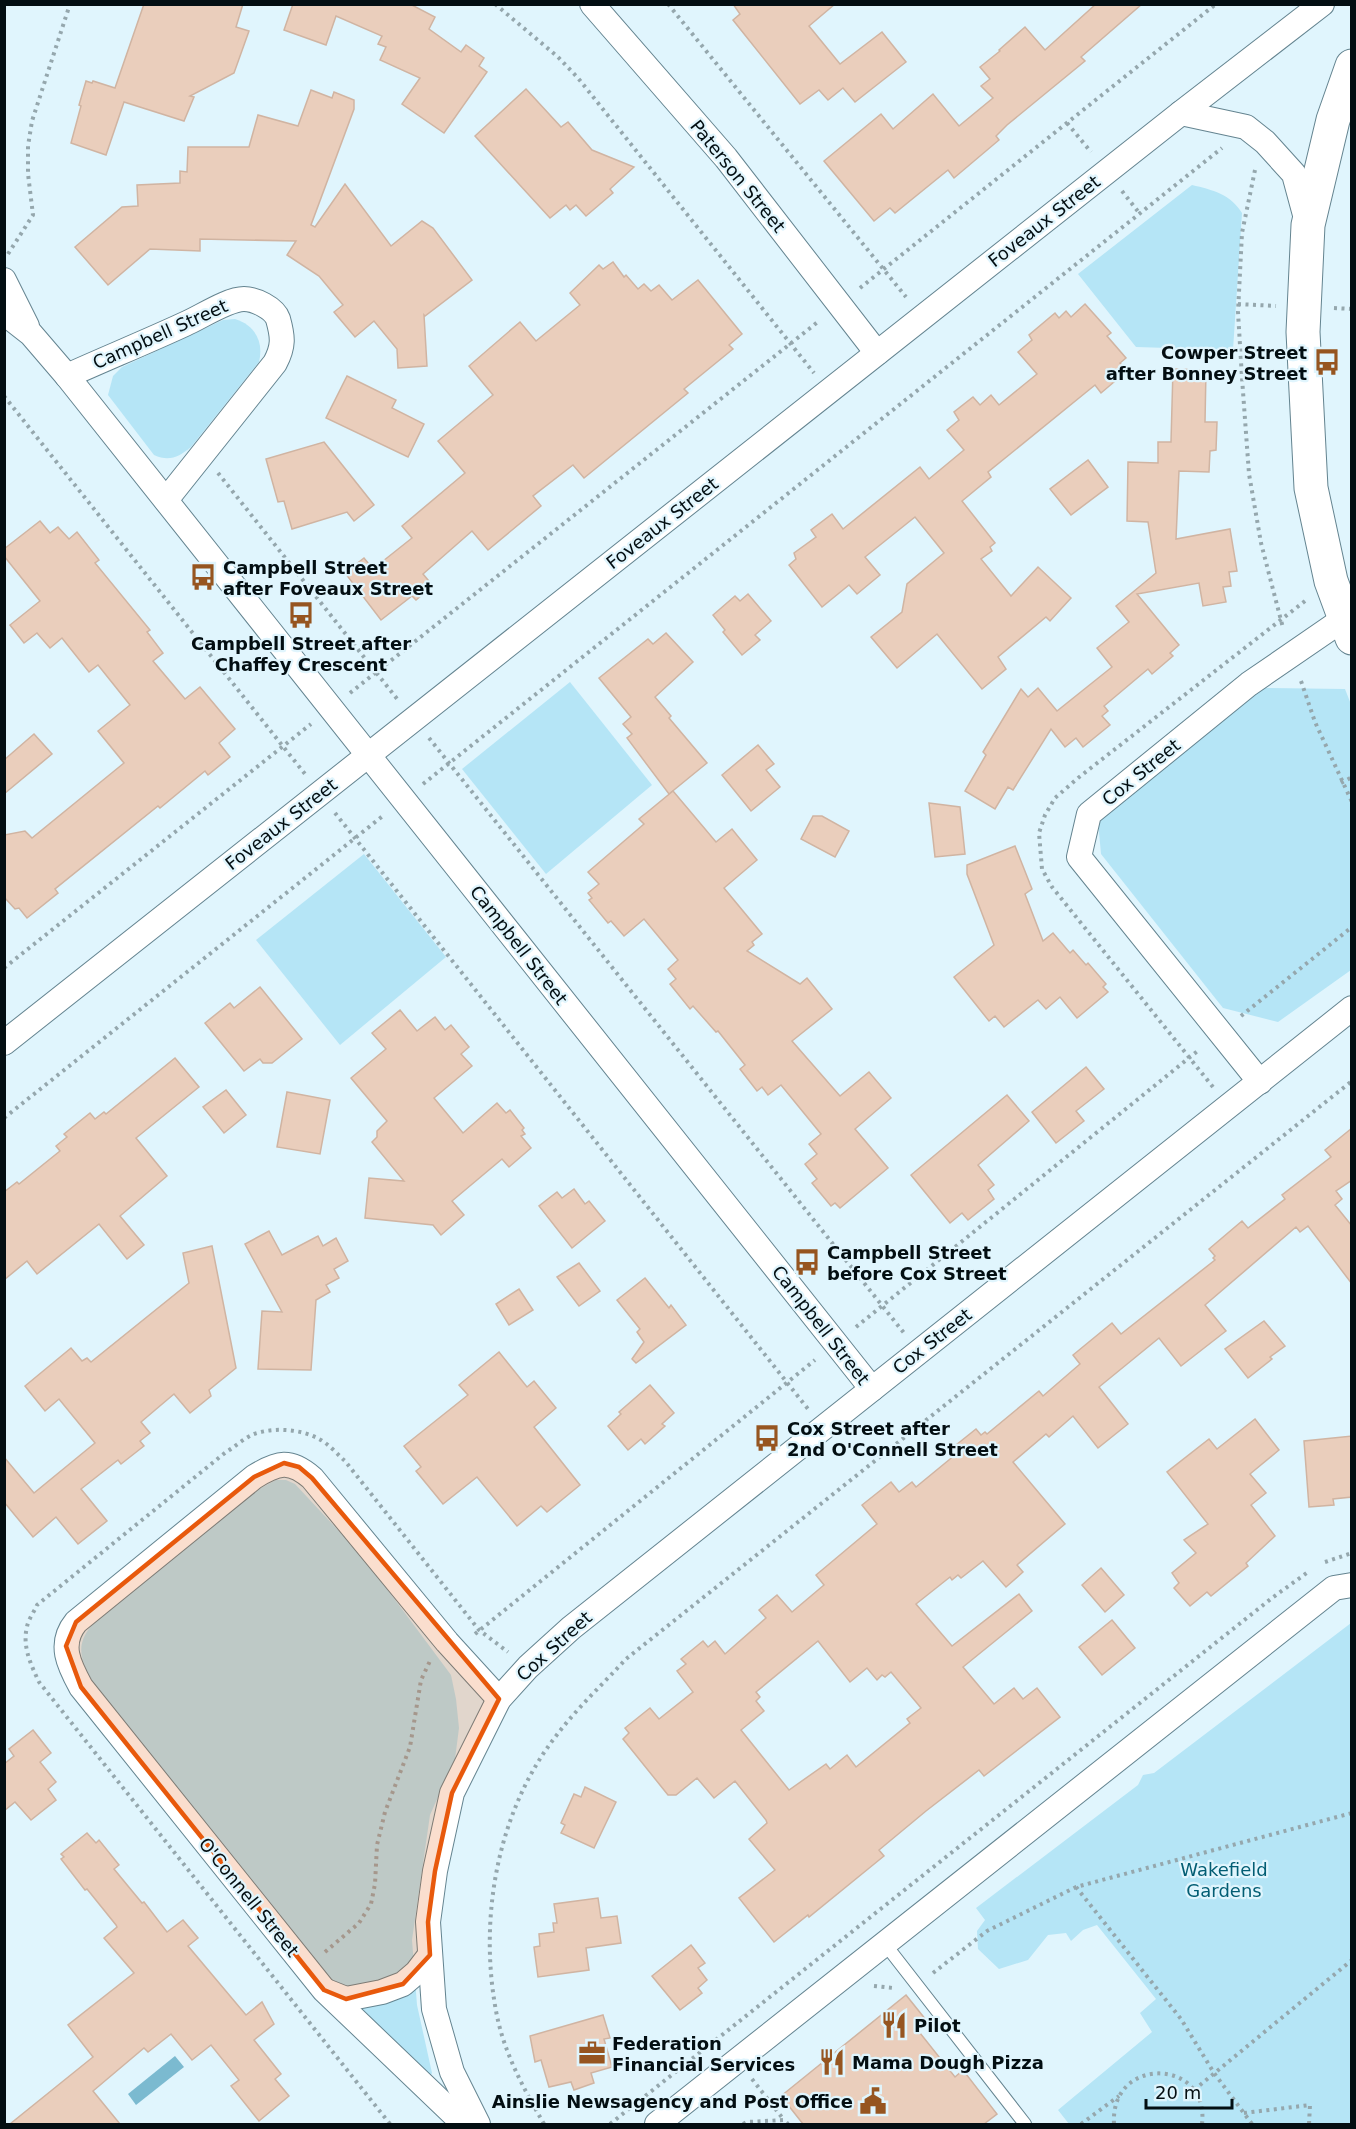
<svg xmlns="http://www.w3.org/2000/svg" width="1356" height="2129" viewBox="0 0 1356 2129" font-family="'DejaVu Sans',sans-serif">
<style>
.green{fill:#b5e5f6}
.water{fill:#7bbad0}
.building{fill:#eacebc;stroke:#d0b4a2;stroke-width:1.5;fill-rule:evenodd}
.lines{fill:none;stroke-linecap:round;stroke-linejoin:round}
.lane-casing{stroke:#648490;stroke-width:14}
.street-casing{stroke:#648490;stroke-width:26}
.secondary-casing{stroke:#648490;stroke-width:35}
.path{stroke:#95a7ad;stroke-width:4;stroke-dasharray:3 4.5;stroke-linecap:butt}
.lane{stroke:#fff;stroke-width:12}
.street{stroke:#fff;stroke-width:24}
.secondary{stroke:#fff;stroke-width:33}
.marked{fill:#e8590c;fill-opacity:0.2;stroke:#e8590c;stroke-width:4.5;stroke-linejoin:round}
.labels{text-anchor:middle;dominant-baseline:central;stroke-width:4.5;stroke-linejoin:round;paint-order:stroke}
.street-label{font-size:18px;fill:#030e12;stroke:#e0f5fd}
.poi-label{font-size:18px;font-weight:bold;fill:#030e12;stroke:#e0f5fd;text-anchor:start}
.park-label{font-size:18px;fill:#025d73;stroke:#e0f5fd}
</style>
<rect width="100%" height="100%" fill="#e0f5fd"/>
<!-- green -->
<g class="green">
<path d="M1192,185C1213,190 1230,194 1242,213L1233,350L1136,347L1078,274Z"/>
<path d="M235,319C255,325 264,342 259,362L191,447C179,457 169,462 154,455L108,395L113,376L122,367L223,320Z"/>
<polygon points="570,682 652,785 546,874 462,769"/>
<polygon points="1262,688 1345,689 1352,707 1351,970 1278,1022 1223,1008 1101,854 1098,822"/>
<polygon points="364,854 446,957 340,1045 256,940"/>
<path d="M276,1480H286L295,1484L364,1558L451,1675L456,1699L459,1728L455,1759L430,1815L412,1940L417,2005L432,2073L428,2080L324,1971L90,1678C80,1657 76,1644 92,1625L241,1503L259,1489Z"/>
<polygon points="1351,1623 1351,2124 1069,2124 1058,2110 1152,2032 1140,2013 1156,1999 1097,1925 1083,1930 1071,1941 1066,1933 1048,1935 1028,1960 999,1969 978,1949 977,1931 985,1920 976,1908 1138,1785 1143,1775 1154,1773"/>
</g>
<!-- water -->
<polygon class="water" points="175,2056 184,2067 136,2105 128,2094"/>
<!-- building -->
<g class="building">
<polygon points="144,4 243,4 236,27 249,31 234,73 190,96 194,97 184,121 124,102 106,155 71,143 81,106 79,105 86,81 92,83 93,81 115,88"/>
<polygon points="293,4 410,4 435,17 429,29 461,52 466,45 484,58 479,66 487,72 444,133 402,104 420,78 380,60 386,47 378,44 382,36 336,16 326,45 284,30"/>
<polygon points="733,4 835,4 809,26 840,64 882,32 906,62 855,102 843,88 828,100 819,90 800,104 733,20 740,14"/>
<polygon points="1096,4 1142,4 1081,57 1085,61 1007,125 996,136 999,140 954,178 948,170 895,213 890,208 874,221 824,161 881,114 893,129 933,94 959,126 993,98 981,86 990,79 980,67 1000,51 999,50 1025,27 1045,50"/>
<polygon points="526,89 561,127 568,122 592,150 634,167 610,189 613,193 586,216 576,205 570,210 566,205 550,218 475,136"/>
<polygon points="311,90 332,98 334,92 354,100 354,109 311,225 315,227 345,184 391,246 422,221 433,228 472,280 425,316 424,315 427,366 398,368 397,349 374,321 355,337 334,312 343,305 319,276 287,255 296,241 200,239 200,251 150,249 108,285 75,247 122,207 138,206 137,185 180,183 180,171 187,172 188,147 249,147 258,115 298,126"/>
<polygon points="613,262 624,277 626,275 638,289 644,284 651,291 659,285 672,300 698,280 742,334 729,345 733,349 684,389 688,393 584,478 573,465 533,496 541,506 488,550 472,531 423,574 433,586 416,600 412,596 381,620 345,573 364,558 373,569 412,538 402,526 465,473 438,441 493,395 469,366 520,322 536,341 580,305 570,293 599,265 603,269"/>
<polygon points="1085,304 1111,333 1107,336 1126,358 1120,363 1127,371 1101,393 1095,385 988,472 991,477 962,501 995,543 990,547 992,551 981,559 1011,596 1038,567 1071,598 1050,621 1046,617 998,657 1006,669 982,689 937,634 897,668 871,637 902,612 907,584 944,553 915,517 865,557 880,575 857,594 849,585 822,607 789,565 796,559 794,553 816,537 811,530 832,514 843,529 920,467 929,479 964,450 947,430 959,420 954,412 973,397 980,405 991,395 999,405 1037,374 1018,352 1032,340 1029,335 1055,313 1059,318 1066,311 1071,317"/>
<polygon points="1173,369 1206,370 1205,422 1217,422 1216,450 1210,451 1209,472 1179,471 1176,539 1230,529 1237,571 1229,572 1231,586 1223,587 1226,602 1203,606 1199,583 1137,594 1179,645 1170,653 1173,656 1152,674 1148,669 1104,706 1108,711 1102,716 1110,725 1083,747 1076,738 1065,747 1051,729 1013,790 1008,787 995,809 965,791 986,755 983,752 1021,689 1028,697 1038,688 1057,711 1112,667 1097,648 1129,622 1116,606 1156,573 1148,522 1127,521 1128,462 1158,463 1158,442 1171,442"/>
<polygon points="347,376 396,400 392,408 424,424 408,457 326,418"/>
<polygon points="324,442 374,505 354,521 347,512 292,529 284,501 278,502 266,459"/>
<polygon points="1088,460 1108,487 1071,515 1050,489"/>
<polygon points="40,521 50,533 58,527 69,539 77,532 99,560 95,563 150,630 147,632 163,653 153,661 185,699 200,687 235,729 219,743 230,757 208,775 205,771 160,808 158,806 55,889 58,893 27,918 19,908 15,909 4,897 4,835 25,831 32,838 124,763 98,731 130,705 98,665 89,672 62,638 50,648 37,633 24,643 10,625 40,601 4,556 4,549"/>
<polygon points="748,594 771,621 755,635 760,640 742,655 723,632 725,630 713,615 735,596 740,601"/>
<polygon points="666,633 693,662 655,697 671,716 669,718 707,763 669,794 627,738 632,734 623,724 631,717 599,678 648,639 653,644"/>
<polygon points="34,734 52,754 4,794 4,760"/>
<polygon points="758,745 774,764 766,770 780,787 751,811 722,775"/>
<polygon points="673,791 716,842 732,829 757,860 724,888 762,934 752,942 754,945 747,951 800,984 807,978 832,1009 792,1041 840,1096 869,1072 891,1098 855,1129 888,1168 840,1208 835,1203 831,1206 812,1183 817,1179 805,1164 817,1154 809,1144 821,1134 781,1085 768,1095 762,1087 757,1091 740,1069 745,1065 718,1031 716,1032 693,1006 690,1009 670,984 676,979 668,969 678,960 644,919 624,936 611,921 608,923 589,900 592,898 588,893 599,884 588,872 644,824 639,819"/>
<polygon points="929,803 960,807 965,854 935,857"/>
<polygon points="813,816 822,816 849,831 835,857 801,839"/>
<polygon points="1015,846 1032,889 1025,894 1043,941 1053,933 1070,953 1073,950 1086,965 1088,963 1106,984 1103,987 1108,992 1077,1018 1060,997 1046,1009 1038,1000 1004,1027 995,1016 989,1021 954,977 994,945 967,874 967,865"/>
<polygon points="260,987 302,1039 272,1063 263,1063 260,1059 244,1071 205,1023 230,1003 234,1008"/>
<polygon points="400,1010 417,1031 435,1017 445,1030 451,1025 469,1047 461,1054 472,1066 434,1098 463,1133 497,1103 506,1113 510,1110 524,1128 522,1130 525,1134 521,1136 531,1148 509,1167 502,1159 452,1201 464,1215 441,1235 433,1225 365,1218 369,1178 404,1181 372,1142 377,1137 377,1131 387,1121 351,1078 386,1049 372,1033"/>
<polygon points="175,1058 199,1087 136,1138 167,1176 120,1216 144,1245 127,1259 99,1224 37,1274 27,1261 4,1280 4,1192 17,1182 19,1184 60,1151 56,1146 67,1137 64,1134 90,1113 95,1119 104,1112 106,1114"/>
<polygon points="1086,1067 1104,1089 1076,1111 1084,1121 1056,1143 1032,1112"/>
<polygon points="226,1090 246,1115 224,1133 203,1107"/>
<polygon points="287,1092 330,1100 320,1154 277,1147"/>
<polygon points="1007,1095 1029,1121 978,1165 994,1185 988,1190 994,1199 968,1220 962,1213 950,1223 911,1175"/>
<path d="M1352,1128V1180L1336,1191L1342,1199L1335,1205L1352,1226V1284L1308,1226L1300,1232L1296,1227L1205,1305L1226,1331L1181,1366L1159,1338L1099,1387L1128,1424L1098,1448L1073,1416L1049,1437L1046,1434L1013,1462L1065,1524L1017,1565L1023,1572L1006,1587L983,1561L961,1578L958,1575L952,1580L950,1577L916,1604L952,1646L1019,1594L1032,1611L963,1667L994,1704L1014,1688L1023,1699L1037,1688L1060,1717L984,1776L979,1770L926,1811L879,1850L884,1856L809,1917L808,1915L774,1942L739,1898L775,1870L749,1839L767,1823L766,1820L735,1781L714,1798L697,1778L676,1795H668L623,1739L629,1733L625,1728L650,1708L659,1719L693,1692L677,1671L686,1664L681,1659L703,1641L708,1647L715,1641L725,1654L766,1618L759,1610L777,1595L792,1612L824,1585L816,1575L877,1524L862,1505L891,1482L899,1492L912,1482L916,1487L961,1450L956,1445L976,1429L981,1435L985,1432L987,1434L1039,1391L1043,1396L1080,1364L1073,1355L1112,1323L1121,1334L1215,1260L1213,1258L1215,1256L1209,1249L1242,1221L1248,1228L1285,1199L1282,1195L1331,1157L1325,1150ZM818,1641L850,1682L867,1668L877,1680L882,1675L885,1677L891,1672L921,1708L907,1719L910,1723L856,1767L847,1755L830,1769L826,1764L789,1790L741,1730L764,1711L756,1701L760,1697L756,1692Z"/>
<polygon points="574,1189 585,1204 589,1201 605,1221 572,1248 539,1206 557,1192 562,1198"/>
<polygon points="269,1231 282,1255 318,1236 323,1246 336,1238 348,1261 334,1269 339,1278 326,1285 330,1292 316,1300 311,1370 258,1369 262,1311 282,1312 245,1244"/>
<polygon points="212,1246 236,1368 209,1390 211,1396 190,1413 174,1394 141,1422 150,1433 140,1441 144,1446 121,1464 118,1460 81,1489 107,1521 78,1544 56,1517 33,1537 4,1502 4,1457 34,1493 95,1443 59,1399 45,1411 25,1386 71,1348 82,1361 87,1358 91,1362 189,1283 183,1253"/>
<polygon points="579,1263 600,1291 579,1306 557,1277"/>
<polygon points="645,1278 669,1308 671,1305 686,1325 636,1363 632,1359 644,1342 637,1332 640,1329 617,1300"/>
<polygon points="519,1289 533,1310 509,1325 496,1304"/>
<polygon points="1264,1321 1285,1346 1270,1357 1272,1359 1248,1378 1225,1349"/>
<polygon points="499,1352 527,1387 534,1381 556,1408 534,1427 580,1485 547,1512 541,1506 517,1526 477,1477 443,1504 416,1471 421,1467 404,1446 468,1395 459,1385"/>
<polygon points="650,1385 674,1413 662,1424 665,1426 645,1444 641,1439 628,1450 608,1426 621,1414 619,1412"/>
<polygon points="1255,1419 1279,1450 1250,1474 1266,1493 1251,1505 1275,1536 1246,1563 1248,1566 1211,1596 1207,1592 1190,1606 1174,1588 1179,1583 1172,1573 1196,1553 1184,1540 1208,1524 1167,1472 1209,1439 1217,1449"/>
<polygon points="1352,1436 1352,1497 1333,1499 1334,1505 1309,1507 1304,1441"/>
<polygon points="1101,1568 1124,1595 1105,1612 1082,1585"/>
<polygon points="1112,1620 1135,1648 1102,1675 1079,1647"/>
<polygon points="33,1730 51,1753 40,1762 56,1782 48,1789 56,1800 31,1820 15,1802 4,1811 4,1764 14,1756 9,1749"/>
<polygon points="585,1787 616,1802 594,1848 561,1833 565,1825 561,1823 574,1794 581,1797"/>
<polygon points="87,1833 96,1843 99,1840 119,1865 114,1869 142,1903 144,1902 167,1932 183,1920 198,1938 188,1946 246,2015 262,2002 274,2024 254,2040 281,2074 275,2079 289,2096 259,2121 231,2086 239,2080 211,2045 192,2060 171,2034 148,2052 144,2048 93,2091 120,2124 10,2124 93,2057 68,2025 134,1973 104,1938 117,1927 116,1925 87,1889 85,1890 61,1859 64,1857 61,1854"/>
<polygon points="598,1898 601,1918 617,1916 621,1943 586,1948 589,1970 538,1977 534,1947 540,1946 539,1934 554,1932 553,1923 557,1923 554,1904"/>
<polygon points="691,1945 705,1963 698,1968 707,1980 698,1988 702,1993 680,2010 652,1976"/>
<polygon points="906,1995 926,2020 916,2028 955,2077 963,2070 997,2114 984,2124 803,2124 781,2096"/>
<polygon points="603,2015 610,2038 604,2039 612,2067 591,2073 594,2083 574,2090 571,2082 549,2087 541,2060 535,2062 530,2036"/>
</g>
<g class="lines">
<defs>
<polyline id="lane" points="885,1944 1025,2124"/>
<g id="street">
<polyline points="592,4 726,158 877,353"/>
<polyline points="1181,113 1246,127 1265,142 1294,174 1307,222"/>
<polyline points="4,280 27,326"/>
<polyline points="4,313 31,334 67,376 872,1389"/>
<path d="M67,376C107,358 146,342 185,324C201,317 228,299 244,299C255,299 274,308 278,319C283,337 284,346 275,363L166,500"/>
<polyline points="4,1043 1181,113 1322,4"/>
<polyline points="1260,1082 1079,857 1089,814 1249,684 1345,618"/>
<polyline points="326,1991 346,1999 382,1992 403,1984 417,1972 430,1955"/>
<path d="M464,2124L324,1990L81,1687C69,1665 58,1644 76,1622L254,1477C278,1462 290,1459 312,1478L447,1642L499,1699"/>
<polyline points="478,2124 452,2072 434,2009 428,1922 435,1871 452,1793 499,1699 528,1667 571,1628 1352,1008"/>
<polyline points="657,2124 1334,1588 1352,1585"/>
</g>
<polyline id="secondary" points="1352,66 1333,120 1308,225 1303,332 1311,488 1331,581 1352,638"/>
</defs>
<!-- lane casing -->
<use href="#lane" class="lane-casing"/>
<!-- street casing -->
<use href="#street" class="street-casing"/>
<!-- secondary casing -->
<use href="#secondary" class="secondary-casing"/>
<!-- path -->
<g class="path">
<polyline points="495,4 558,57 578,78 814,373"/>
<polyline points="668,4 906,297"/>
<polyline points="1067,123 1091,152"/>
<polyline points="1255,170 1242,233 1238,312 1242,378 1249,474 1261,543 1283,628"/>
<polyline points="1122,191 1140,214"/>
<polyline points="8,254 33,215 28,174 28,146 32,121 70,4"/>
<polyline points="860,288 1216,4"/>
<polyline points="1238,304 1276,306"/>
<polyline points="1334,308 1352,309"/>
<polyline points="4,396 305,774"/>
<polyline points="218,473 398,700"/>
<polyline points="1301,681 1315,722 1352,802"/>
<polyline points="350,693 819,321"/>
<polyline points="429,738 904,1333"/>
<polyline points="1341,783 1352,777"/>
<polyline points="423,784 1222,148"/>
<polyline points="335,813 808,1409"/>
<polyline points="4,968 311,724"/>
<polyline points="1241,1016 1352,927"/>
<polyline points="1213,1087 1052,887 1042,869 1039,833 1045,815 1055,798 1078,778 1305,601"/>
<polyline points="4,1118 384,815"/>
<polyline points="856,1327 1200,1049"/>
<polyline points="1325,1562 1352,1553"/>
<polyline points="475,1634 815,1360"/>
<polyline points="1076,1887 1181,2019 1214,2073 1252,2124"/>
<polyline points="325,1952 359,1923 371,1904 375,1884 377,1845 385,1812 410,1747 421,1680 430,1661"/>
<polyline points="933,1973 987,1931 1076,1887 1352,1813"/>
<polyline points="874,1986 893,1988"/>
<polyline points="752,2079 784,2120"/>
<polyline points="1194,2090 1352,1960"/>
<polyline points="1244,2113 1310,2105 1309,2124"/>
<path d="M390,2124L39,1682C31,1665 22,1646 27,1627C28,1620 34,1612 37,1605L226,1452C235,1447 244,1438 254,1434C274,1427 301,1429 319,1439C329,1444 337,1454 345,1461L479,1630L508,1652"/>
<path d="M544,2124C525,2091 505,2055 497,2016C478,1922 496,1813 556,1736C577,1708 603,1684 626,1659L1352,1081"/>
<polyline points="610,2124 1272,1598 1308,1572"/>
<polyline points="743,2124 747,2122 784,2120 788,2124"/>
<polyline points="1081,2124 1119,2096"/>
<path d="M1114,2124C1110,2055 1210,2058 1202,2124"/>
</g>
<!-- lane -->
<use href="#lane" class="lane"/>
<!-- street -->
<use href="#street" class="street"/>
<!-- secondary -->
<use href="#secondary" class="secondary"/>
</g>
<!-- marked area -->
<path class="marked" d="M284,1463L299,1467L312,1478L499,1699L452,1793L435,1871L428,1922L430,1955L403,1984L346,1999L324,1990L81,1687L66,1646L76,1622L254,1477Z"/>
<!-- icons -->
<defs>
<symbol id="bus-bare" viewBox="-9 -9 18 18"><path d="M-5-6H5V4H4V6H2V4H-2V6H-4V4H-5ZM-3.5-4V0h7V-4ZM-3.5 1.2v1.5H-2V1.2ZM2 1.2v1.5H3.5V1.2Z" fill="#965520" stroke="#e0f5fd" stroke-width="2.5" paint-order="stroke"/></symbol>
<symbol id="restaurant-bare" viewBox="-9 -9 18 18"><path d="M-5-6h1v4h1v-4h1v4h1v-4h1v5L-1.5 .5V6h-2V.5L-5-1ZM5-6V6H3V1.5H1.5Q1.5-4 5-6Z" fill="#965520" stroke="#e0f5fd" stroke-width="2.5" paint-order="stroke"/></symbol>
<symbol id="office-bare" viewBox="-9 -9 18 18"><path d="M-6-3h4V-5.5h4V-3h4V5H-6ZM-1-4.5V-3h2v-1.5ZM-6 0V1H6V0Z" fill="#965520" stroke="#e0f5fd" stroke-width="2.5" paint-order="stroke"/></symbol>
<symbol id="civic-bare" viewBox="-9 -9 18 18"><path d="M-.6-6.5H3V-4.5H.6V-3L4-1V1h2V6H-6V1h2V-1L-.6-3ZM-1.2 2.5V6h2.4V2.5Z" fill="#965520" stroke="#e0f5fd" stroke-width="2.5" paint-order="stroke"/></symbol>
</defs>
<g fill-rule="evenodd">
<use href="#bus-bare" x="1308" y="343" width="38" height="38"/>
<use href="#bus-bare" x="184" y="558" width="38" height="38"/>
<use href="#bus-bare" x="282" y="596" width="38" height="38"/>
<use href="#bus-bare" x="788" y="1243" width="38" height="38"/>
<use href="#bus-bare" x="748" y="1419" width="38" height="38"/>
<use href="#restaurant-bare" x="875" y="2006" width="38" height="38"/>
<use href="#office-bare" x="573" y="2034" width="38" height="38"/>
<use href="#restaurant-bare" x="813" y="2043" width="38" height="38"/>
<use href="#civic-bare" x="854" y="2082" width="38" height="38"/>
</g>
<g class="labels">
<!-- street labels -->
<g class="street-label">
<text transform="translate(738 176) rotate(51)">Paterson Street</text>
<text transform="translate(1044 221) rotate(-38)">Foveaux Street</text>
<text transform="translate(160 334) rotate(-24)">Campbell Street</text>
<text transform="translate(662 523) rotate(-38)">Foveaux Street</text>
<text transform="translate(1141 772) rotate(-39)">Cox Street</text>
<text transform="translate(281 824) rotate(-38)">Foveaux Street</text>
<text transform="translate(519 945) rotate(52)">Campbell Street</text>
<text transform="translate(821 1325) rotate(52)">Campbell Street</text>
<text transform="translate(932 1341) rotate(-38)">Cox Street</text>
<text transform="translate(554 1646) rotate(-42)">Cox Street</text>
<text transform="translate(249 1897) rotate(51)">O'Connell Street</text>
</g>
<!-- poi labels -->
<g class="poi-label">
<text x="1307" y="352" text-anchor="end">Cowper Street<tspan x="1307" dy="21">after Bonney Street</tspan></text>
<text x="223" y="567">Campbell Street<tspan x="223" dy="21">after Foveaux Street</tspan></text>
<text x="301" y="643" text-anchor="middle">Campbell Street after<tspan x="301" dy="21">Chaffey Crescent</tspan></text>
<text x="827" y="1252">Campbell Street<tspan x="827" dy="21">before Cox Street</tspan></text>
<text x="787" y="1428">Cox Street after<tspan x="787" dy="21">2nd O'Connell Street</tspan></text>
<text x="914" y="2025">Pilot</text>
<text x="612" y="2043">Federation<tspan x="612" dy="21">Financial Services</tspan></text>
<text x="852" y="2062">Mama Dough Pizza</text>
<text x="853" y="2101" text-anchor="end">Ainslie Newsagency and Post Office</text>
</g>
<!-- park labels -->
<g class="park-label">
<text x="1224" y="1869">Wakefield<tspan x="1224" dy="21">Gardens</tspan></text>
</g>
</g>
<!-- border -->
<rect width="1356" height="2129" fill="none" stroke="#030e12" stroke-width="12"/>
<!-- scale -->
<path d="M1146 2099v9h86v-9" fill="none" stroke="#030e12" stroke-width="3"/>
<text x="1155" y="2099" font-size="18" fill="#030e12" stroke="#e0f5fd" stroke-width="4.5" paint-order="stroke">20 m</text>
</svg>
